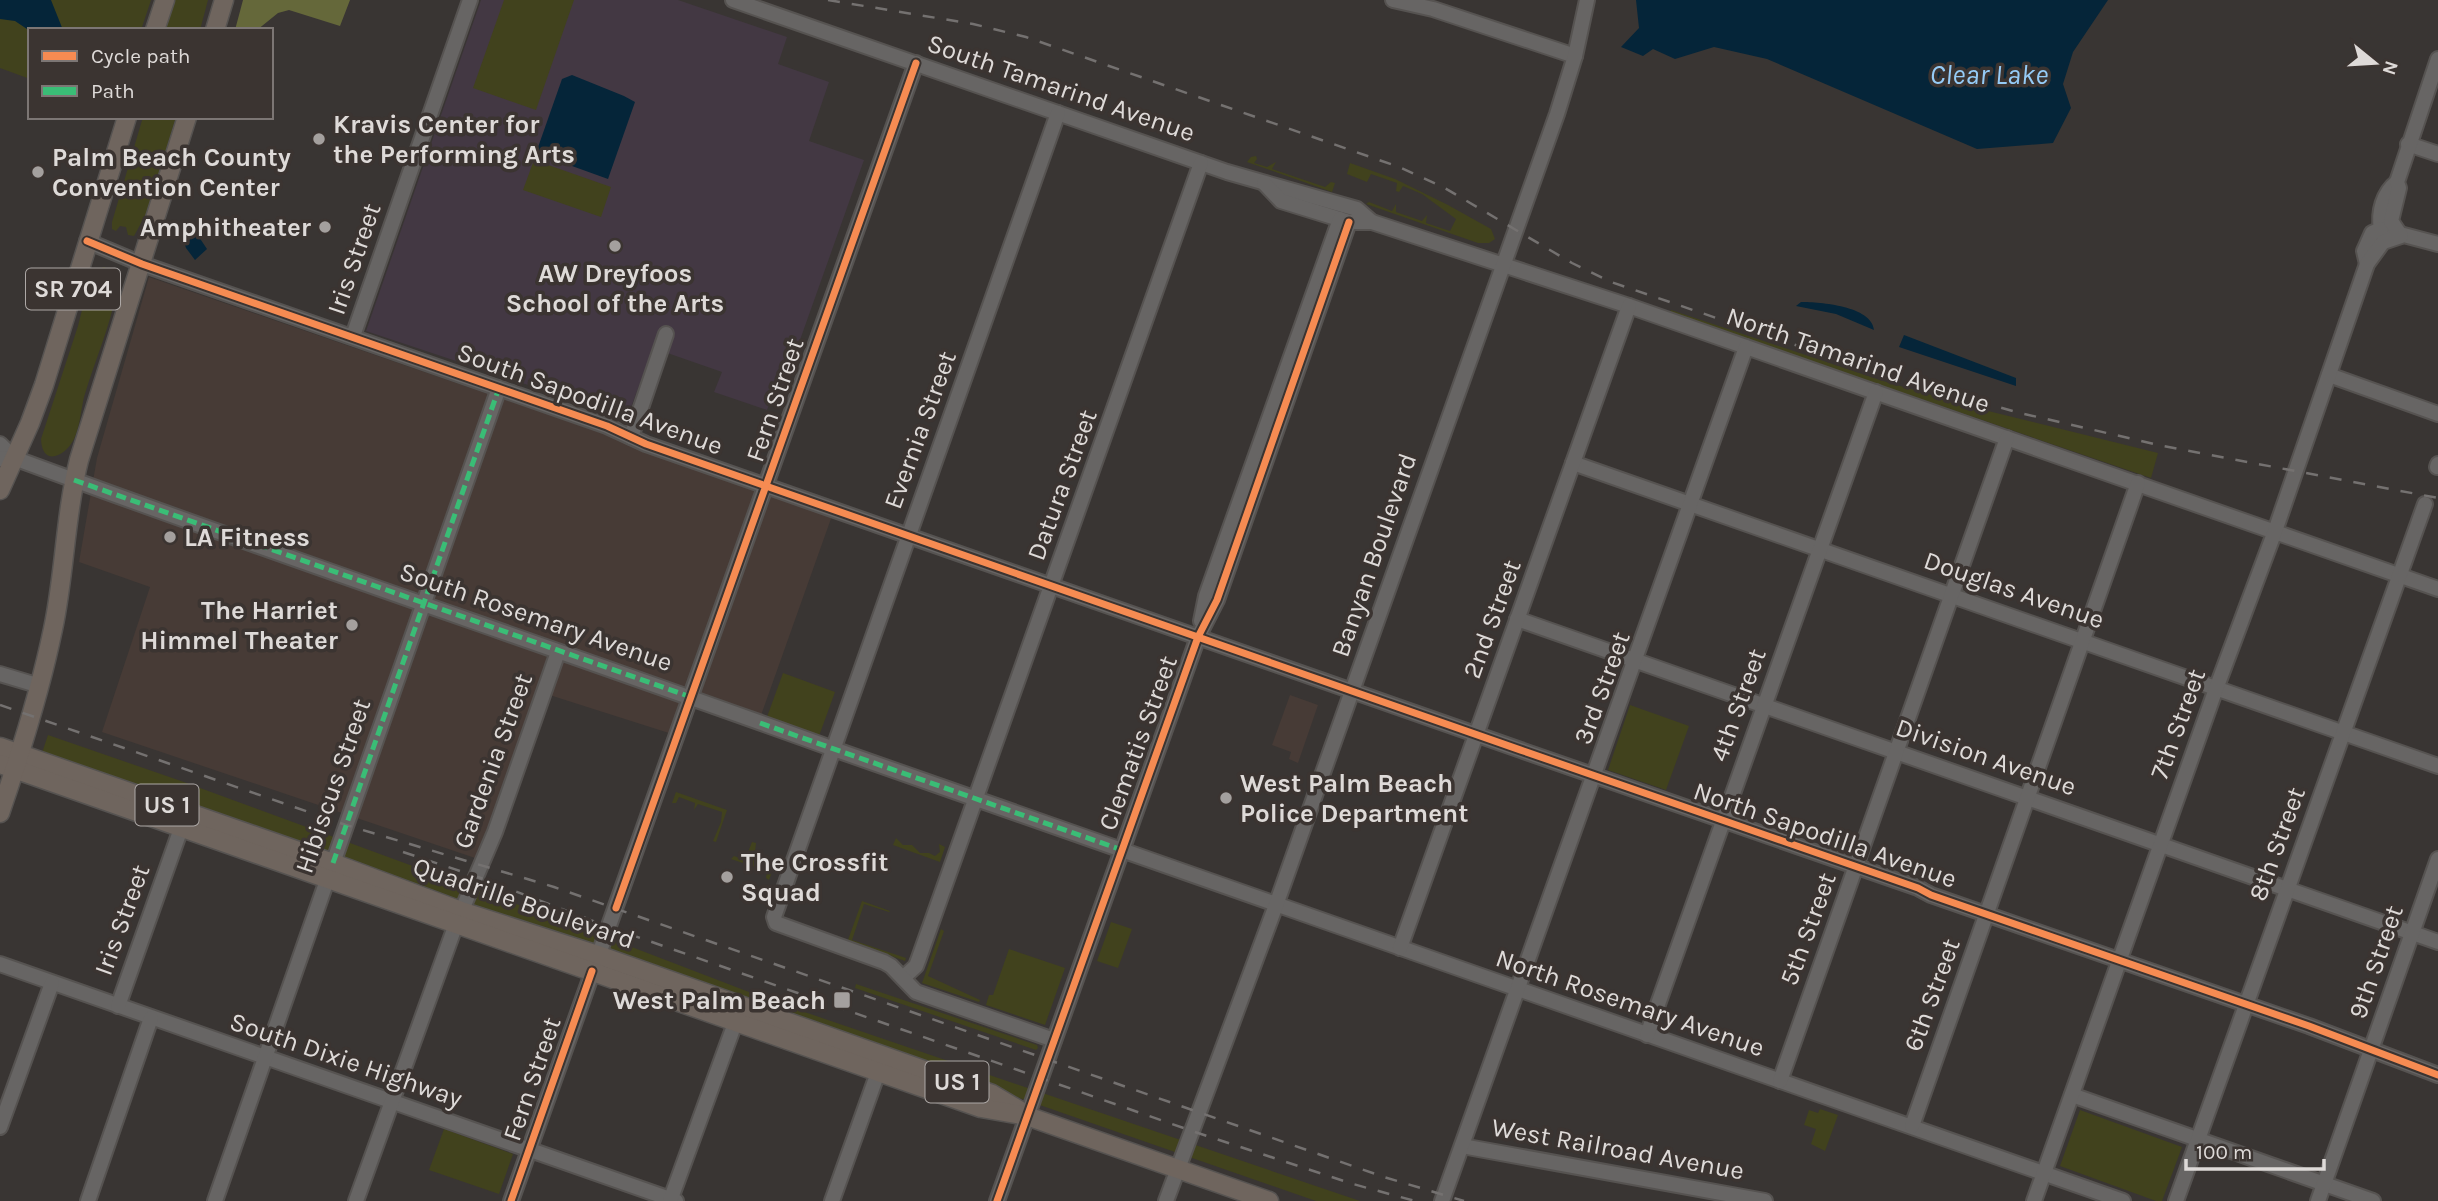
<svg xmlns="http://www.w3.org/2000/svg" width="2438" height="1201" viewBox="0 0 2438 1201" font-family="Karla,sans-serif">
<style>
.built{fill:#473b36}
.education{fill:#433843}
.green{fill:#41421d}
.forest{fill:#65683a}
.water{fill:#052539}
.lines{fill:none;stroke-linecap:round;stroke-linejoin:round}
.minor-casing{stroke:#565351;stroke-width:18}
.major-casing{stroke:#565351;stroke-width:21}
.minor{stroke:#676564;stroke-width:14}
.major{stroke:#6f655e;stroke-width:18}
.rail{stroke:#747170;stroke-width:2.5;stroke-dasharray:12 12;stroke-linecap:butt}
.quiet{stroke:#3abd76;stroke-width:5;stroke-dasharray:10 5;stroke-linecap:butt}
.cycleway-casing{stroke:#3b3431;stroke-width:11}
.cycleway{stroke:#f68b52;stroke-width:7}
.poi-dot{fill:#a4a09e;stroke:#3b3431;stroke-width:2.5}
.labels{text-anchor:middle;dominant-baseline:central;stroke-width:7;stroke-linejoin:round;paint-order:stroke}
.shield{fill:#3b3431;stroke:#ada8a6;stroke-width:2}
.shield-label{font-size:24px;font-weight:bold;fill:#dedad8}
.street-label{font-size:26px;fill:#dedad8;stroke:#3b3431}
.poi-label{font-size:26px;font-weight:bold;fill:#dedad8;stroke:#3b3431;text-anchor:start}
.water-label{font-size:28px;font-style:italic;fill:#95cbf6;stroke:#3b3431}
</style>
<rect width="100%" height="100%" fill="#393533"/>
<!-- built -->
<g class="built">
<polygon points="149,277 833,513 760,718 686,692 672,734 537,691 481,860 102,732 150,587 79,562 97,458"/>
<polygon points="1290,695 1318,705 1298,763 1289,759 1291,752 1272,745"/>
</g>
<!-- education -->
<polygon class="education" points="481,0 678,0 787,37 778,64 829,82 809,141 864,160 779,399 772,397 767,410 714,392 722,372 653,348 627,418 366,331"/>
<!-- green -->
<g class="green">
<polygon points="0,0 151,0 141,30 30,30 30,79 0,68"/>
<polygon points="174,0 208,0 200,30 165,30"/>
<polygon points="504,0 574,0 536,110 473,88"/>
<polygon points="143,117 176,117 146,214 134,236 128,235 126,227 120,226 116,231 112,229 112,222"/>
<polygon points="1256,156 1257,159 1254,163 1267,167 1276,162 1272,169 1325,187 1331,182 1335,183 1332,192 1247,162 1251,157"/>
<polygon points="534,160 611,187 601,217 523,190"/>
<polygon points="1350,163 1395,179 1448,205 1491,229 1495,239 1489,243 1478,243 1366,204 1369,202 1392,211 1396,204 1396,212 1422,221 1427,215 1426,223 1450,231 1456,219 1422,194 1403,186 1399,192 1396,191 1397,183 1371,174 1367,182 1347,174"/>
<path d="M104,267L114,272C116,279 117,286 116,293C110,328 94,362 84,397C81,410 80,426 74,439C65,457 42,467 41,439L78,326L89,282L99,269Z"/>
<polygon points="1671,310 1883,381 1984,410 2158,453 2151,478 1886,387 1883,390 1668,315"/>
<polygon points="783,673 835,692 819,736 767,717"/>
<polygon points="1630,705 1689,726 1666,790 1608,770"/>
<polygon points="48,735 181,781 590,931 778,1003 1360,1201 1316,1201 173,804 36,771"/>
<polygon points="676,792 727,810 716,842 713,841 721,822 722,812 698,804 694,810 695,803 679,797 676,803 672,803"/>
<polygon points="896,838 903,845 912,845 920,853 929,853 935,856 940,852 939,844 945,847 940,862 893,845"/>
<polygon points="752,842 756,843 754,861 767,865 769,861 776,860 769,880 766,878 767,871 731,859 734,856 745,860"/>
<polygon points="862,901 890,911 889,912 864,904 852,940 906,958 905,961 848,940"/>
<polygon points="1111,922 1132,929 1118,968 1097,961"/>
<polygon points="941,929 944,931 928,976 980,1000 979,1002 922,983"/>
<polygon points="1009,949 1065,968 1045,1025 986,1005 989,995 993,995"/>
<polygon points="856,984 1037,1045 1038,1048 1036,1050 855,988"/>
<polygon points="1820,1109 1838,1115 1825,1151 1811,1144 1816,1129 1804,1125 1809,1110 1818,1113"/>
<polygon points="2080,1110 2182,1147 2162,1201 2156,1201 2060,1166"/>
<polygon points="444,1129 513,1154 499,1194 429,1170"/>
</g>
<!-- forest -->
<polygon class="forest" points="243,0 350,0 340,26 289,10 278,13 257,30 235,30"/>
<!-- water -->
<g class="water">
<polygon points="0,0 51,0 63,30 30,31 15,21 0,19"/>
<polygon points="1636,0 2108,0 2073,52 2063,84 2071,108 2053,143 1977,149 1767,59 1714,47 1675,59 1653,49 1643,56 1621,47 1639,28"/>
<polygon points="572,75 624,96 635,102 608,179 536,153 562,79"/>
<polygon points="193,221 197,234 207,249 195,260 186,248 178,223"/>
<path d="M1801,302C1820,302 1872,306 1874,330L1836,314L1796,306Z"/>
<polygon points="1904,335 2016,378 2016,386 1899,347"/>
</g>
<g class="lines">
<defs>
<g id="minor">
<polyline points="733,0 1227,172 1357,209 1372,222"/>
<polyline points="1393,0 1433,9 1575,56"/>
<polyline points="2408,144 2438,154"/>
<polyline points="1264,183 1281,201 1349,222 1372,222 1629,306 2438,589"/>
<polyline points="2381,229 2438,244"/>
<path d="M2381,229C2378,212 2383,193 2397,182"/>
<path d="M87,241L142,264L607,426L646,444C1072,589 1493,743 1918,888L1931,895L2309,1026L2438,1075"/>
<polyline points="2367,264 2364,251 2372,233 2381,229"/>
<polyline points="353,336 470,0"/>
<polyline points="2329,375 2438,414"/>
<polyline points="631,437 666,334"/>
<polyline points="0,444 14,458"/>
<path d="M0,459L14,458C290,560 569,653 845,753L2123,1201"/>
<polyline points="1573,463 2438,766"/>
<polyline points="2437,467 2438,464"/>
<polyline points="1517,619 2438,942"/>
<polyline points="1201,621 1206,596 1340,219"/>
<polyline points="0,674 40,686"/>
<polyline points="1400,948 1629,306"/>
<polyline points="0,964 676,1201"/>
<polyline points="903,978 916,966 919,958 1201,163"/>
<polyline points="118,1006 184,820"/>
<polyline points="1647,1035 1876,392"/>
<polyline points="1054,1040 916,992 891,966 884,962 776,923 774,917 1058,113"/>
<polyline points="1780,1081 2007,438"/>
<polyline points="2072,1095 2373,1201"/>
<polyline points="1912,1126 2138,483"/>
<polyline points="0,1127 52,983"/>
<polyline points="1462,1146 1765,1201"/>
<polyline points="88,1201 151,1018"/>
<polyline points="215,1201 499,388"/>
<polyline points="356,1201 456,924 495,832 558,652"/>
<polyline points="511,1201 916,63"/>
<polyline points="670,1201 738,1015"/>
<polyline points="832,1201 881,1064"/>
<polyline points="997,1201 1198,637 1217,600 1349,222"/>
<polyline points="1166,1201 1276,905 1557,114 1575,56 1587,0"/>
<polyline points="1442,1201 1746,347"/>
<polyline points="2034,1201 2213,697 2275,531 2367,264 2383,242 2401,236 2391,221 2399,188 2397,182 2438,59"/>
<polyline points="2176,1201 2425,504"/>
<polyline points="2318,1201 2438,859"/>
</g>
<g id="major">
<polyline points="155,30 165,0"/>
<polyline points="215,30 224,0"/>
<polyline points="0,490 30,423 44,385 127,117"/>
<polyline points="0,747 333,863 461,911 598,955 992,1094 1019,1110"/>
<polyline points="0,764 981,1108 1027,1116 1269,1201"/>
<path d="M0,813C21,752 40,692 53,629C65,573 65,515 79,460L187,117"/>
</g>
</defs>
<!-- minor casing -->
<use href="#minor" class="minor-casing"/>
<!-- major casing -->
<use href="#major" class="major-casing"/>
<!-- minor -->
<use href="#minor" class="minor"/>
<!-- major -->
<use href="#major" class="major"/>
<!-- rail -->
<g class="rail">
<polyline points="828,0 973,24 1026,37 1399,167 1443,187 1572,263 1611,282 1851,364 2016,412 2163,446 2438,498"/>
<polyline points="0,705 346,825 554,887 1384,1177 1464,1201"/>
<polyline points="403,852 478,877 609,927 1192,1131 1353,1184 1415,1201"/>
</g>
<!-- quiet -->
<g class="quiet">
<polyline points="74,480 691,697"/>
<polyline points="760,723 1122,850"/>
<polyline points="333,863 499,388"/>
</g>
<defs>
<g id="cycleway">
<path d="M87,241L142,264L607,426L646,444C1072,589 1493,743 1918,888L1931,895L2309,1026L2438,1075"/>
<polyline points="616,908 916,63"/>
<polyline points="511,1201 592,971"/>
<polyline points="997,1201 1198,637 1217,600 1349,222"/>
</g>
</defs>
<!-- cycleway casing -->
<use href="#cycleway" class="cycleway-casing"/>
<!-- cycleway -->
<use href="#cycleway" class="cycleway"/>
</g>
<!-- markers -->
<g class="poi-dot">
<circle cx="319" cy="139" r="7"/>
<circle cx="38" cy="172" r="7"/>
<circle cx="325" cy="227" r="7"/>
<circle cx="615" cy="246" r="7"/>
<circle cx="170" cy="537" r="7"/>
<circle cx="352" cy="625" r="7"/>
<circle cx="1226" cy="798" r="7"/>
<circle cx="727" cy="877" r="7"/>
<rect x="833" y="991" width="18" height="18" rx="3.5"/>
</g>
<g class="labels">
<!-- shield labels -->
<g class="shield">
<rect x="26" y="268.5" width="94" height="41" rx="5"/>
<rect x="135.5" y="784.5" width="63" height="41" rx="5"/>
<rect x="925.5" y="1061.5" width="63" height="41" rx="5"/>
</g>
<g class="shield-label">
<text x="73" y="289">SR 704</text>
<text x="167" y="805">US 1</text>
<text x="957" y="1082">US 1</text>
</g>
<!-- street labels -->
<g class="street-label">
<text transform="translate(1061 88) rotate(19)">South Tamarind Avenue</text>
<text transform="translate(354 259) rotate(-71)">Iris Street</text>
<text transform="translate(1858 360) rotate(19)">North Tamarind Avenue</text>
<text transform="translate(590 399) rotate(20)">South Sapodilla Avenue</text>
<text transform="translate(775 400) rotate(-71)">Fern Street</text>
<text transform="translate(920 430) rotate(-70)">Evernia Street</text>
<text transform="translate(1062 485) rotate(-70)">Datura Street</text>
<text transform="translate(1374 555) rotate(-71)">Banyan Boulevard</text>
<text transform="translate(2014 590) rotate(19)">Douglas Avenue</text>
<text transform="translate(536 617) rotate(19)">South Rosemary Avenue</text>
<text transform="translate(1492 619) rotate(-70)">2nd Street</text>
<text transform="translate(1602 688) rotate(-70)">3rd Street</text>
<text transform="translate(1738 705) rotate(-70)">4th Street</text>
<text transform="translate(2178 724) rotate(-70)">7th Street</text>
<text transform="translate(1138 743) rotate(-70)">Clematis Street</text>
<text transform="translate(1986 757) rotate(19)">Division Avenue</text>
<text transform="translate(493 761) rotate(-70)">Gardenia Street</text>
<text transform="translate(333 786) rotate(-71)">Hibiscus Street</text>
<text transform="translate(1825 835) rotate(19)">North Sapodilla Avenue</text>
<text transform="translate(2277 844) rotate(-70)">8th Street</text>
<text transform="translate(524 903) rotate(19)">Quadrille Boulevard</text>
<text transform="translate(122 920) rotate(-70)">Iris Street</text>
<text transform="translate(1808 929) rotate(-70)">5th Street</text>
<text transform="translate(2376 962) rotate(-71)">9th Street</text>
<text transform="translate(1932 995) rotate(-70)">6th Street</text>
<text transform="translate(1630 1003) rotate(19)">North Rosemary Avenue</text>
<text transform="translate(346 1060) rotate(19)">South Dixie Highway</text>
<text transform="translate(532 1079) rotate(-71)">Fern Street</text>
<text transform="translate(1618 1149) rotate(10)">West Railroad Avenue</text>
</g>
<!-- poi labels -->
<g class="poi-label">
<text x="333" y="124">Kravis Center for<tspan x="333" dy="30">the Performing Arts</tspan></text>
<text x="52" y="157">Palm Beach County<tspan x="52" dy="30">Convention Center</tspan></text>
<text x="311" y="227" text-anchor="end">Amphitheater</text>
<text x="615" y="273" text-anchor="middle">AW Dreyfoos<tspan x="615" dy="30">School of the Arts</tspan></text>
<text x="184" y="537">LA Fitness</text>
<text x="338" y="610" text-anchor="end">The Harriet<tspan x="338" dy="30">Himmel Theater</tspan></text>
<text x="1240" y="783">West Palm Beach<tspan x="1240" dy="30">Police Department</tspan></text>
<text x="741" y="862">The Crossfit<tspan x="741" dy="30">Squad</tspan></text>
<text x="826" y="1000" text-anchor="end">West Palm Beach</text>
</g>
<!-- water labels -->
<g class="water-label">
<text x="1989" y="74">Clear Lake</text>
</g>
</g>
<!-- legend -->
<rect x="28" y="28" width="245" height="91" fill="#3b3431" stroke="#7c7674" stroke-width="2"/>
<rect x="42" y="51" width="35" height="10" fill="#f68b52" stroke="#7c7674" stroke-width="2"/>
<text x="91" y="63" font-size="21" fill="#dedad8">Cycle path</text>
<rect x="42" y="86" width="35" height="10" fill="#3abd76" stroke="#7c7674" stroke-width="2"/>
<text x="91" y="98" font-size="21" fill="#dedad8">Path</text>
<!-- north arrow -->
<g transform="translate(2375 63) rotate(108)" stroke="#3b3431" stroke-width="5" paint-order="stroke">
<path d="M0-5L12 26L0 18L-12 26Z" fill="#dedad8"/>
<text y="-10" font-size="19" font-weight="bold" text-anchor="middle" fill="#dedad8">N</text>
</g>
<!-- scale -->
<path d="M2186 1159v10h138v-10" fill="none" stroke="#dedad8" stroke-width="3.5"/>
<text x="2196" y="1159" font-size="21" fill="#dedad8" stroke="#3b3431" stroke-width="5" paint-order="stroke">100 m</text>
</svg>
